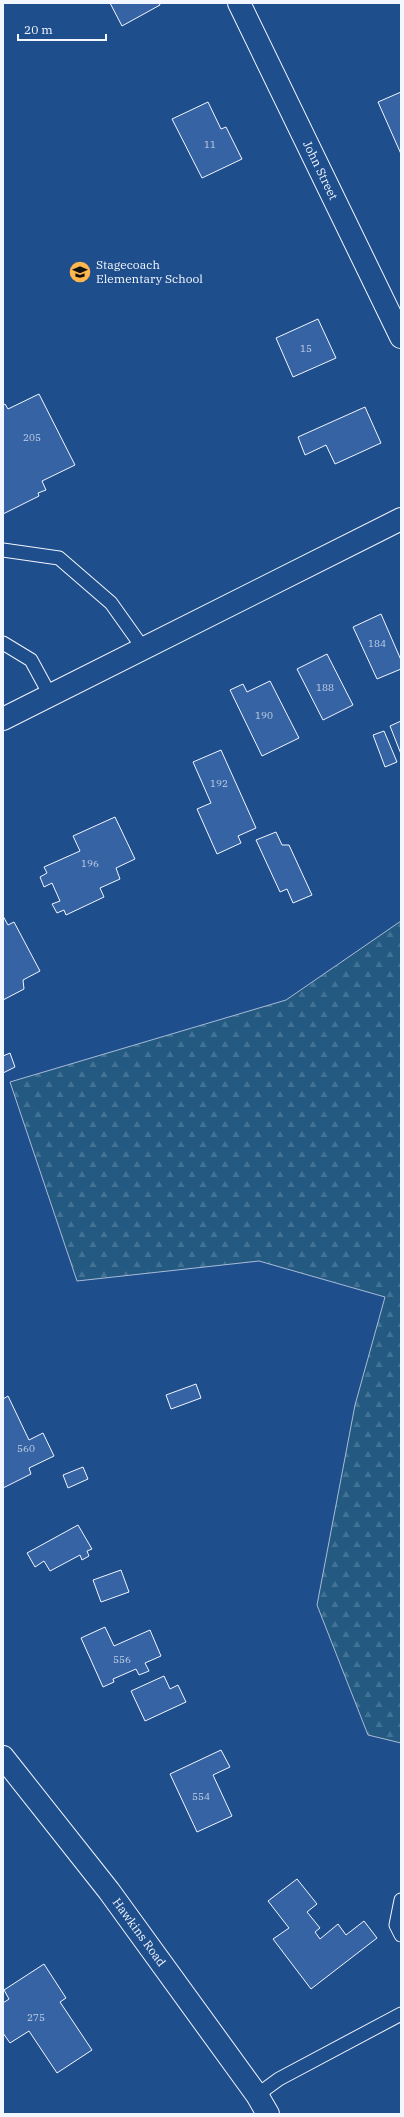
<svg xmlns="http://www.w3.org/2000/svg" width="404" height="2117" viewBox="0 0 404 2117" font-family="'IBM Plex Serif',serif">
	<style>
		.forest { fill: url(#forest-firs); stroke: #a8bbd7 }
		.building { fill: #3563a3; stroke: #f2f6ff }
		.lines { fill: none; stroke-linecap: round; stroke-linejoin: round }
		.service-casing { stroke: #f2f6ff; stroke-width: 15 }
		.minor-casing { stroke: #f2f6ff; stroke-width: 24 }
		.tertiary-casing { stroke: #f2f6ff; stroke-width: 24 }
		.service { stroke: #1f4e8c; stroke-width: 13 }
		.minor { stroke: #1f4e8c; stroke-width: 22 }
		.tertiary { stroke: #1f4e8c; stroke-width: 22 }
		.labels { text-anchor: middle; stroke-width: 3; stroke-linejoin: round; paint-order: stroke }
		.number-label { font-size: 10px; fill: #c3d1e8 }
		.street-label { font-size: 12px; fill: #f2f6ff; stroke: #1f4e8c }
		.poi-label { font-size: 12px; fill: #f2f6ff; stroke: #1f4e8c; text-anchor: start }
	</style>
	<defs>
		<pattern id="forest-firs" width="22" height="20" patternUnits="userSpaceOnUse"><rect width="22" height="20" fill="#245a82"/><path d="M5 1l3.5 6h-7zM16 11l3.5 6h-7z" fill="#447295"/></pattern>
	</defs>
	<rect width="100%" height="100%" fill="#1f4e8c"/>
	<!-- forest -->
	<path class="forest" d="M401 921V1743L368 1735 317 1605 355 1405 385 1297 259 1261 77 1281 10 1082 286 1000Z"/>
	<!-- building -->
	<path class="building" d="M110 3H159L160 5 122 26Z
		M401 92V154L378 102Z
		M208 102 221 129 226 127 242 159 202 178 172 119Z
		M318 319 336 358 293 377 276 338Z
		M39 394 75 465 42 481 46 490 38 493 39 496 3 514V405L5 404 8 409Z
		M365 407 381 443 335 464 326 445 305 455 298 437Z
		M381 614 401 660V669L377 679 353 627Z
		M327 654 353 705 323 720 297 669Z
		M270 681 299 738 262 756 230 690 243 684 247 692Z
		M401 721V754L390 726Z
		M384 731 397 762 385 767 373 735Z
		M221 750 256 828 238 836 241 843 217 854 197 809 211 803 193 762Z
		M115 817 135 859 116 868 120 879 100 888 104 897 66 915 64 910 57 913 52 904 60 901 52 883 44 887 40 877 47 873 44 867 80 851 73 836Z
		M276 832 282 845H289L312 895 293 903 287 889 280 892 256 840Z
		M3 916 8 925 14 922 40 971 23 980 24 989 3 1000Z
		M10 1053 15 1067 3 1073V1056Z
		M196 1384 201 1398 171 1409 166 1395Z
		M8 1396 29 1440 43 1433 54 1456 29 1468 31 1474 3 1488V1399Z
		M83 1467 88 1479 68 1488 63 1475Z
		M78 1525 92 1549 87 1551 89 1556 82 1560 80 1555 50 1571 44 1561 35 1567 27 1553Z
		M121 1570 129 1592 101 1602 93 1580Z
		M105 1627 114 1646 150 1630 161 1656 145 1663 149 1671 139 1675 136 1669 113 1679 114 1682 103 1687 81 1638Z
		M164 1676 170 1689 178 1685 186 1702 145 1721 131 1691Z
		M221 1750 230 1767 213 1775 232 1816 197 1832 170 1774Z
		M297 1879 317 1904 307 1912 320 1928 315 1932 320 1939 338 1924 346 1935 364 1921 377 1938 311 1989 273 1939 289 1928 268 1901Z
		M44 1964 66 1998 60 2002 92 2050 57 2073 29 2031 10 2043 3 2033V2003L9 1999 4 1990Z"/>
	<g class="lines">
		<!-- service casing -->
		<g class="service-casing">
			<path id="service" d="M3 550 59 558 111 603 143 648
				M3 643 31 660 50 695
				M401 1900 396 1925 401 1935
				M257 2095 279 2079 401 2014"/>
		</g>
		<!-- minor casing -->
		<g class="minor-casing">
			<g id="minor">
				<path id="s1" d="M239 3 401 337"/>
			</g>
		</g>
		<!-- tertiary casing -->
		<g class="tertiary-casing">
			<g id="tertiary">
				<path d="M3 719 401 519"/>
				<path id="s2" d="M3 1757 109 1891 257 2095 268 2114"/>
			</g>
		</g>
		<!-- service -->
		<use href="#service" class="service"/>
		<!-- minor -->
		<use href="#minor" class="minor"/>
		<!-- tertiary -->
		<use href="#tertiary" class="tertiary"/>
	</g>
	<!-- icons -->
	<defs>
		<g id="school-disc" transform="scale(1.15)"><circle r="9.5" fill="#ffb74d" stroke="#1f4e8c"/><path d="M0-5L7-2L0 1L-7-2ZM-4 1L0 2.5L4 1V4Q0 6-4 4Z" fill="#111"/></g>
	</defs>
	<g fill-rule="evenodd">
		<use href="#school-disc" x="80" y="272"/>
	</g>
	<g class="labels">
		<!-- number labels -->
		<g class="number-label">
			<text x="210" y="148">11</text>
			<text x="306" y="352">15</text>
			<text x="32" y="441">205</text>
			<text x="377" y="647">184</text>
			<text x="325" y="691">188</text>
			<text x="264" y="719">190</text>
			<text x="219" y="787">192</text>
			<text x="90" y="867">196</text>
			<text x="26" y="1452">560</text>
			<text x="122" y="1663">556</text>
			<text x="201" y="1800">554</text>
			<text x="36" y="2021">275</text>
		</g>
		<!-- street labels -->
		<g class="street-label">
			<text dy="4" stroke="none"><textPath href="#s1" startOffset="186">John Street</textPath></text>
			<text dy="4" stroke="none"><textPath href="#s2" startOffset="222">Hawkins Road</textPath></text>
		</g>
		<!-- poi labels -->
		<g class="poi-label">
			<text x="96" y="269">Stagecoach<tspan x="96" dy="14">Elementary School</tspan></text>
		</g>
	</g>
	<!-- border -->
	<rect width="404" height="2117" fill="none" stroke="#f2f6ff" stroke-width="8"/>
	<!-- scale -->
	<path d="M18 34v6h88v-6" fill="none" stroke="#f2f6ff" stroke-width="2"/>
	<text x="24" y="34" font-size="12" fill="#f2f6ff" stroke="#1f4e8c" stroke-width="3" paint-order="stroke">20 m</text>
</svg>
